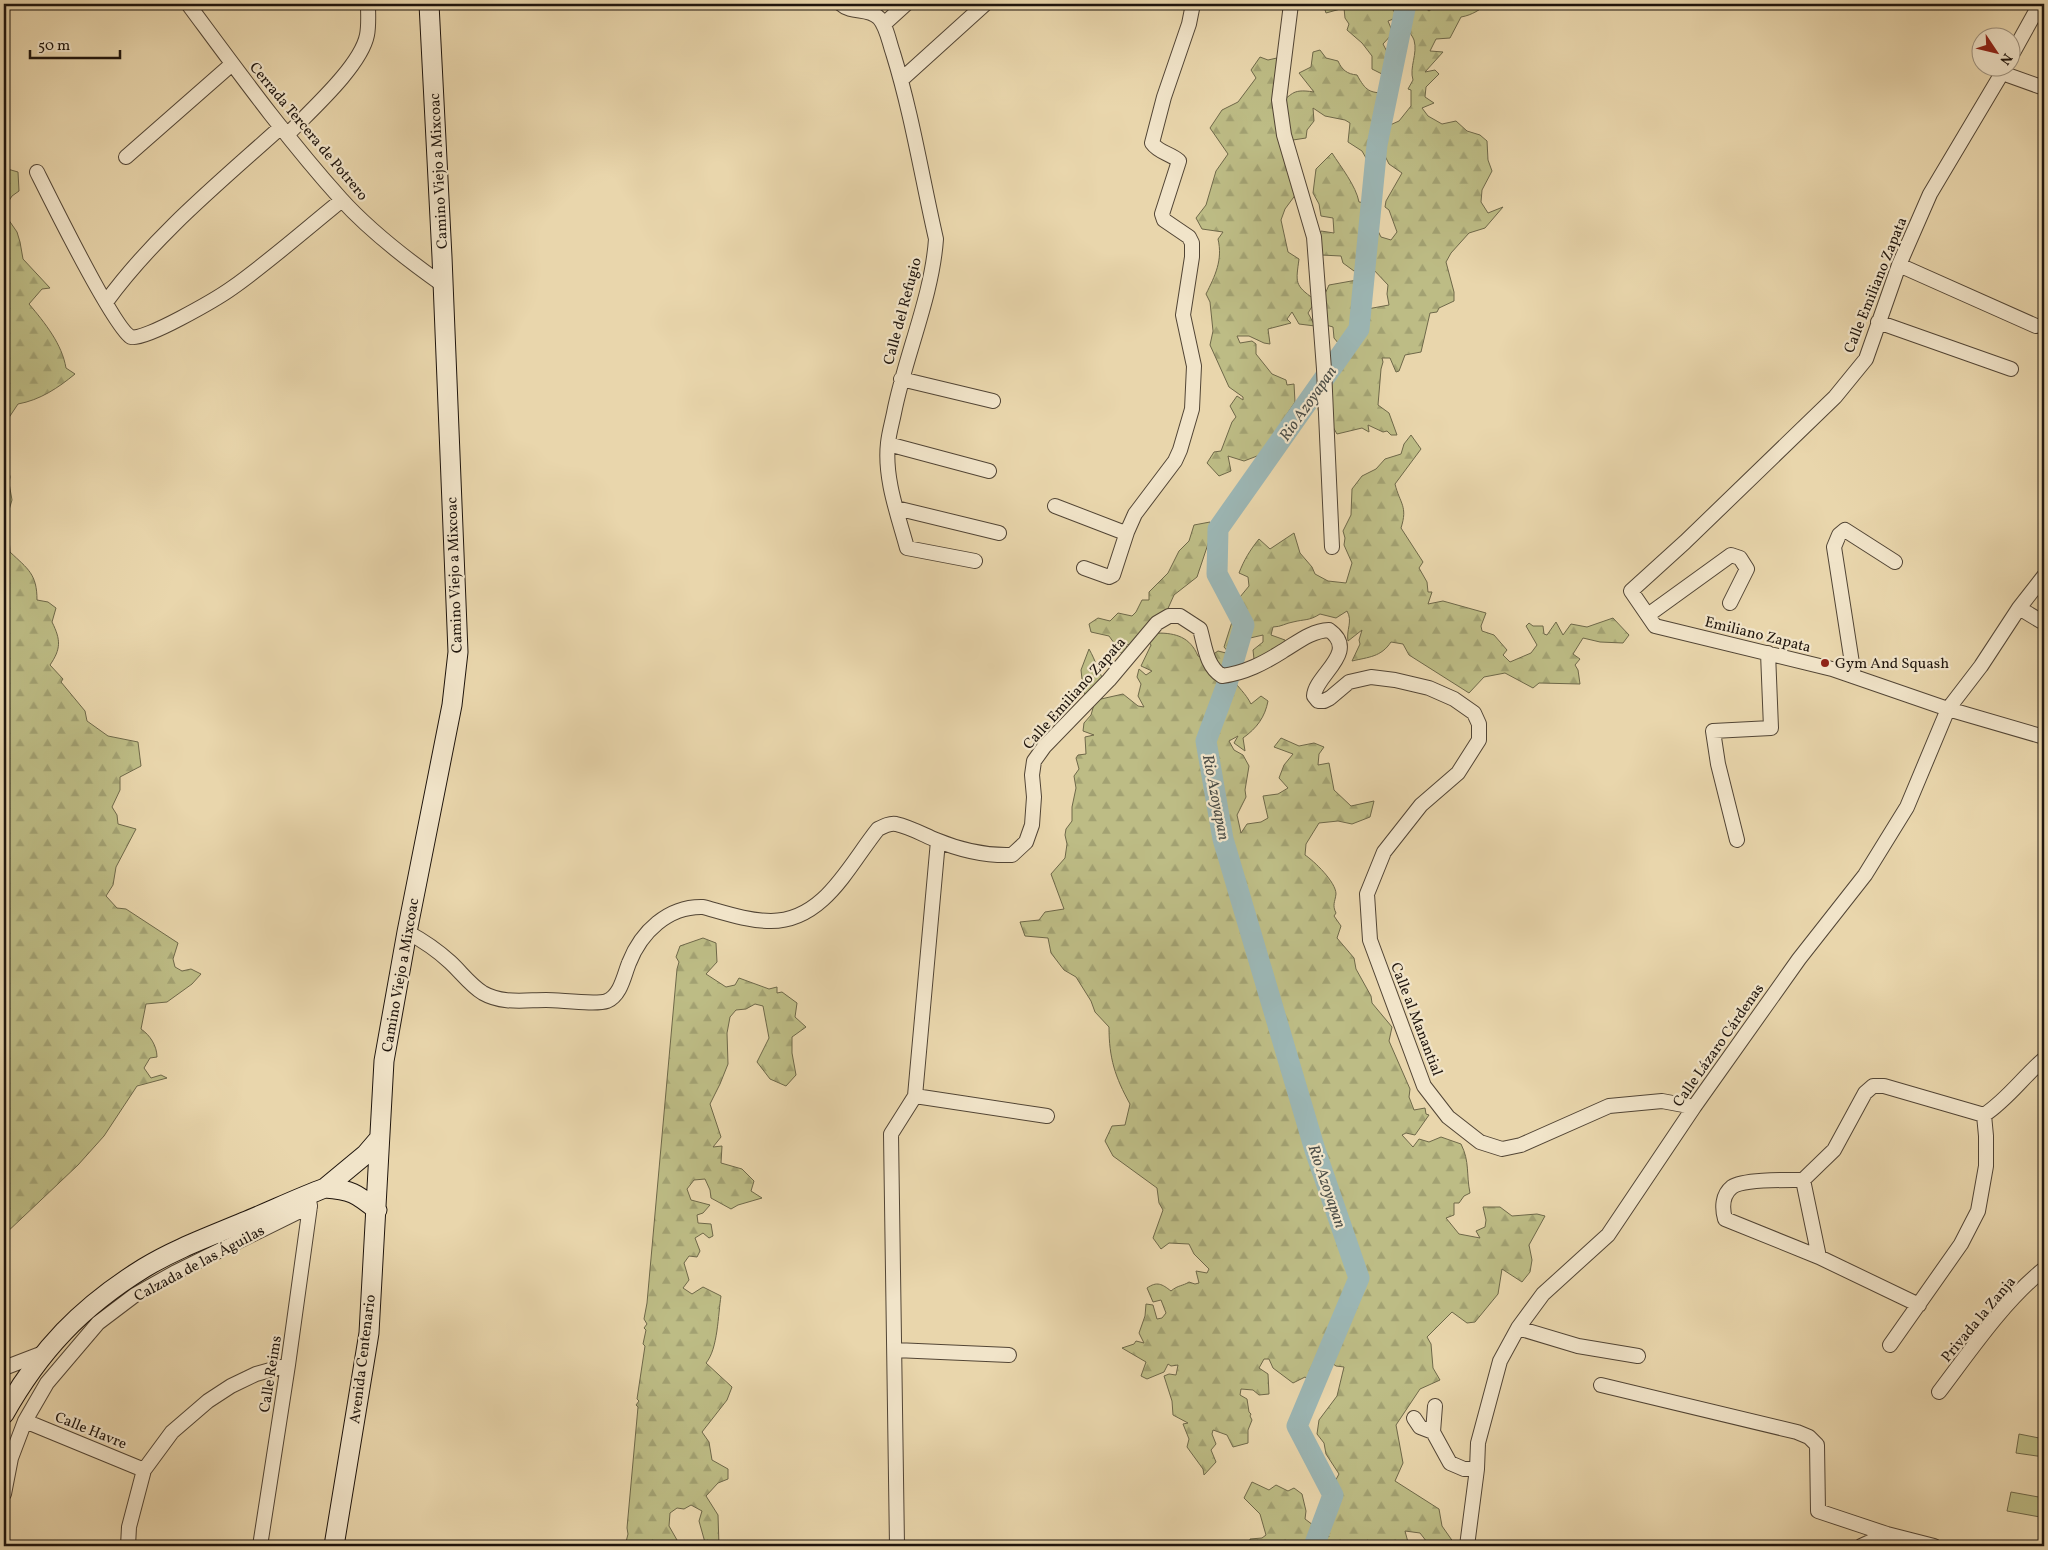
<svg xmlns="http://www.w3.org/2000/svg" width="2048" height="1550" viewBox="0 0 2048 1550" font-family="Vollkorn,serif">
	<style>
		.forest { fill: url(#forest-firs); stroke: #6e6849 }
		.pitch { fill: #bdbc85; stroke: #6e6849 }
		.lines { fill: none; stroke-linecap: round; stroke-linejoin: round }
		.river { stroke: #9cb6b4; stroke-width: 21 }
		.minor-casing { stroke: #524535; stroke-width: 16 }
		.secondary-casing { stroke: #1f150d; stroke-width: 21 }
		.minor { stroke: #f1e4c9; stroke-width: 14 }
		.secondary { stroke: #f1e4c9; stroke-width: 19 }
		.poi-dot { fill: #8f2418; stroke: #f1e4c9; stroke-width: 2 }
		.labels { text-anchor: middle; stroke-width: 4.5; stroke-linejoin: round; paint-order: stroke }
		.street-label { font-size: 15px; fill: #1f150d; stroke: #f1e4c9 }
		.poi-label { font-size: 15px; fill: #1f150d; stroke: #f1e4c9; text-anchor: start }
		.water-label { font-size: 16px; font-style: italic; fill: #4b4d47; stroke: #f1e4c9 }
	</style>
	<defs>
		<pattern id="forest-firs" width="22" height="20" patternUnits="userSpaceOnUse" patternTransform="scale(1.25)"><rect width="22" height="20" fill="#bdbc85"/><path d="M5 1l3.5 6h-7zM16 11l3.5 6h-7z" fill="#a2a172"/></pattern>
	</defs>
	<rect width="100%" height="100%" fill="#e9d6ac"/>
	<filter id="stains"><feTurbulence type="fractalNoise" baseFrequency=".004" numOctaves="4"/><feColorMatrix values="0 0 0 0 .2 0 0 0 0 .09 0 0 0 0 .02 0 0 0 .5 -.17"/></filter>
	<radialGradient id="worn" r=".72"><stop offset=".6" stop-color="#630" stop-opacity="0"/><stop offset="1" stop-color="#630" stop-opacity=".3"/></radialGradient>
	<!-- forest -->
	<path class="forest" d="M1323 4H1392L1391 7 1395 13 1398 4H1420L1429 11 1438 4H1488C1480 9 1473 15 1461 17L1450 38 1436 39 1430 51 1443 52 1425 72 1435 70 1439 74 1426 87 1425 97 1434 103 1422 108 1428 116 1442 124 1456 121 1467 131 1480 135 1487 141 1488 160 1492 171 1482 190 1481 202 1488 213 1503 207 1485 228 1469 233 1451 253 1446 262 1454 292V301L1439 308 1437 312 1430 313 1421 352 1405 355 1399 371 1396 372 1390 358H1382L1383 362 1381 369 1378 405 1389 413 1397 435H1391L1387 431 1383 432 1368 425 1369 432 1362 428 1337 434 1333 427 1319 414 1316 397 1317 386 1344 350 1334 338 1333 327 1319 323V307L1329 285 1357 280 1362 310 1389 305 1387 294 1388 285 1372 268 1354 271 1343 263 1341 256 1321 255 1317 245 1321 231 1334 233 1333 218 1321 216 1319 204 1313 193 1316 169 1332 153C1341 167 1356 186 1359 202L1365 203 1370 196 1375 225 1381 237 1391 240 1397 232 1389 210 1385 207 1386 201 1402 173 1389 164 1385 156 1374 172 1362 151 1348 142 1350 123 1345 120 1325 116 1313 108 1314 121 1307 130 1306 138 1293 140 1285 157 1299 190 1285 209 1281 220 1288 252 1299 259C1296 282 1294 285 1314 299L1313 305 1308 313 1315 326 1299 324 1292 312 1287 319 1291 323 1268 329 1270 344 1264 343 1249 336H1237L1240 343 1252 341 1256 344V354L1272 374 1286 380 1287 385 1294 384 1295 402 1287 414 1275 445 1265 453 1244 461 1228 456 1231 471 1219 476 1207 463 1214 452 1221 451 1232 422 1236 417 1230 406 1237 396 1243 400V397L1229 387 1210 345 1213 331 1210 302 1206 294C1215 276 1223 260 1218 239L1223 232 1202 229 1196 218 1206 205 1216 171 1228 154 1210 128 1222 110 1238 102 1256 78 1251 70 1260 57 1268 60 1286 56 1289 67 1273 89 1276 104C1294 96 1289 88 1314 92L1299 73 1311 67 1313 52 1320 50 1326 58 1338 61C1342 70 1347 74 1357 75 1366 91 1369 93 1387 93L1382 110 1390 125 1399 121 1411 106V90L1408 89 1413 80C1409 67 1418 54 1414 40 1411 32 1402 25 1399 17L1388 21 1393 33 1383 44 1396 69 1386 76 1372 69V56L1362 43 1347 30 1349 24 1345 18 1344 8 1326 13Z
		M4 168 18 172 19 191 12 196 5 207 6 216 17 232 20 242 23 259 50 288 42 289 29 304C45 323 62 344 66 368L75 374C58 388 40 400 18 404L4 425Z
		M1411 435 1421 449 1395 484C1400 504 1408 506 1401 528L1423 562 1419 568 1427 582 1428 592H1432L1428 604 1443 601 1486 613 1481 626 1482 631 1494 635 1507 650 1503 655 1510 662 1531 653 1537 645 1526 626 1529 623 1533 626H1543L1544 634 1547 635 1556 622 1563 635 1571 624 1587 627 1613 618 1629 635 1623 643 1600 642 1583 638 1573 654 1580 659 1575 665 1578 670 1580 684 1539 683 1533 688 1505 673 1484 677 1469 693 1409 655 1403 644 1391 642C1381 657 1369 657 1352 661L1360 644 1359 640 1362 630 1348 641C1346 630 1353 621 1347 611L1336 618 1320 614C1309 621 1305 619 1293 622 1286 623 1281 627 1273 627L1271 635 1285 640 1289 651 1267 664 1254 659 1253 650 1263 642V635L1233 642 1242 653C1220 681 1240 682 1251 704L1261 696 1268 701C1265 717 1257 728 1243 738L1245 751 1234 743 1238 736 1229 741 1234 750 1243 755 1249 766 1245 790 1246 797 1237 815 1241 833 1247 824 1261 822 1268 818 1263 796 1278 794 1288 788 1279 778 1284 765 1293 754 1274 747 1281 738 1299 746 1314 743 1324 747 1319 754 1318 765 1329 763 1334 790 1351 806 1374 801 1370 817 1352 824 1338 821 1319 823 1306 844 1305 855C1314 861 1336 882 1336 894 1335 902 1332 905 1336 913L1334 916 1341 926 1337 938 1354 958 1356 969 1371 996 1372 1003 1392 1027 1389 1041 1410 1089 1409 1097 1414 1110 1425 1108 1426 1114 1429 1115 1415 1135 1406 1133 1402 1135 1413 1147 1419 1139 1429 1142 1441 1137 1461 1144C1470 1162 1466 1174 1470 1193L1464 1196 1459 1203H1454V1215L1446 1218 1459 1234 1480 1238 1476 1231 1485 1227 1486 1220 1483 1207H1500L1512 1216 1537 1214 1545 1216 1529 1245 1532 1260 1530 1272 1522 1282 1502 1269 1498 1294 1475 1322 1467 1323 1452 1312 1427 1337 1431 1344 1433 1368 1440 1380 1420 1389 1396 1425 1403 1463 1395 1481 1439 1509 1442 1526 1456 1546H1430L1420 1533 1405 1531 1409 1546H1250V1539L1262 1538 1266 1535 1260 1514 1244 1498 1252 1482 1269 1490 1276 1485 1288 1491 1294 1488 1302 1494 1306 1511 1305 1519 1329 1537 1326 1530 1329 1522 1324 1511 1326 1498 1339 1474 1326 1454 1324 1443 1317 1434 1319 1420 1337 1396 1344 1367 1336 1366 1329 1361 1314 1378 1309 1380 1305 1377 1293 1383 1273 1368 1269 1359H1264L1259 1368 1268 1374 1269 1394 1259 1395 1253 1390 1241 1389 1240 1395 1247 1399 1249 1412 1251 1414 1250 1416 1252 1420 1248 1430V1443L1233 1447 1227 1435 1213 1430 1212 1434 1216 1444 1211 1450 1216 1462 1204 1475 1203 1469 1187 1447 1189 1439 1183 1424 1188 1423 1173 1415 1172 1401 1164 1376 1169 1374 1176 1375 1178 1365 1171 1366 1168 1364 1164 1372 1147 1379 1141 1376 1146 1362 1122 1348 1134 1344 1136 1341 1144 1343 1139 1333 1145 1316 1146 1304 1153 1305 1157 1319 1162 1318 1166 1313 1161 1300 1153 1302 1147 1288C1157 1281 1162 1284 1171 1291 1178 1285 1183 1286 1189 1282L1195 1284 1199 1283 1196 1271 1207 1273 1209 1269 1194 1254 1189 1244 1169 1243 1161 1249 1153 1238 1163 1210 1159 1203 1157 1188 1113 1156 1105 1141 1112 1126 1125 1125 1130 1104C1115 1077 1109 1058 1109 1027L1095 1012 1091 1001 1076 977 1064 970 1051 953 1048 938 1025 936 1020 922 1039 920 1045 912 1064 909 1051 874 1065 858 1067 844 1065 835 1066 829 1072 821V807L1076 788 1074 776 1079 769 1076 758 1078 755 1086 754 1085 737 1094 735 1083 731 1084 723 1091 715 1095 701 1084 693 1083 686 1087 682 1082 679 1081 670 1089 649C1096 661 1098 672 1106 684L1101 689V699L1123 694 1138 706 1144 707 1138 696 1141 684 1137 677 1139 669 1146 675 1152 671 1141 666 1151 645 1149 642 1134 646 1126 644 1130 657 1125 658 1109 636 1091 632 1089 624 1098 618 1110 621 1118 613 1132 616 1136 612 1142 600H1149V592L1168 573 1179 551 1189 541 1194 525 1210 522 1211 535 1197 577 1174 595 1157 633C1176 633 1190 637 1198 656L1206 659 1218 651 1230 654 1224 647 1240 597 1249 586 1248 577 1239 573C1244 560 1250 550 1259 539L1270 549 1294 533 1300 553 1312 567 1315 574 1328 581 1346 583 1352 563 1344 545 1345 538 1343 531 1351 515 1352 489 1362 476 1376 469 1385 459 1401 454 1404 444Z
		M4 447 10 477 9 483 12 500 6 520 8 522 10 552C28 569 37 574 37 600L48 602 56 608 52 622C61 640 61 649 50 665L63 679 61 682 85 711 87 721 108 736 138 742 141 766 120 777V790L112 807 117 815 118 824 136 829 116 867 113 885 106 896 117 908 126 909 178 943 173 959 175 967 182 971 191 969 201 974 192 984 167 1002 146 1004 141 1029C150 1035 157 1046 157 1057L150 1058 144 1068 151 1078 161 1075 167 1078 137 1086 104 1136 78 1165 4 1235V879H5L4 872Z
		M703 938 716 943 717 962 706 974 726 987 735 985 739 978 769 989 777 987V993L782 992 797 1003 795 1017 806 1027 792 1037V1053L796 1075 786 1086 770 1079 757 1062 769 1038 763 1006 755 1004 746 1009 736 1010 730 1017 727 1033 728 1064 720 1084 710 1104 721 1137 713 1147 722 1146 721 1163 742 1169 754 1181 751 1191 762 1198 738 1205 731 1209 711 1198 710 1190 705 1179 694 1180 687 1189 691 1200 710 1205 703 1213 697 1215 698 1223 711 1224 713 1236 709 1238 703 1233 695 1238 700 1251 697 1257 689 1256 684 1263 689 1280 683 1288 692 1294 703 1287 721 1296C718 1314 718 1349 706 1363L732 1387 727 1400 702 1432 709 1442 712 1460 728 1469V1479L718 1483 706 1496 718 1515 719 1546H706L699 1521 702 1511 691 1505 684 1509 677 1508 670 1513 669 1526 677 1540 675 1546H625L628 1534 627 1528 638 1407 636 1405 639 1401 637 1399 645 1346 643 1344 646 1330 644 1328 647 1324 644 1319 647 1303 677 969 679 962 676 957 680 946Z"/>
	<!-- pitch -->
	<path class="pitch" d="M2019 1434 2044 1439V1457L2016 1453Z
		M2011 1492 2044 1498 2040 1517 2007 1511Z"/>
	<g class="lines">
		<!-- river -->
		<path class="river" d="M1314 1546 1333 1495 1297 1426 1359 1278 1315 1150 1223 839 1206 741 1226 687 1244 625 1217 574 1218 529 1359 329 1377 145 1406 4"/>
		<!-- minor casing -->
		<g class="minor-casing">
			<path id="minor" d="M188 4C237 70 286 138 341 199 369 230 409 261 443 285
				M841 4C852 14 868 7 879 18 887 27 889 42 893 53 912 114 922 178 936 239 932 297 905 356 894 413 892 423 889 433 888 443 884 478 898 515 907 548L975 561
				M1291 4 1279 100 1284 135 1314 237 1324 369 1332 547
				M884 24 906 4
				M2010 58 2040 4
				M2005 68 1930 194 1899 265 1866 359 1835 397 1685 542 1631 591 1655 626 1832 669 1948 709 2044 737
				M2002 73 2044 88
				M901 80 985 4
				M287 135C310 111 361 66 367 35 369 25 368 14 368 4
				M126 157 232 64
				M37 172C49 196 115 330 131 337 143 342 218 298 232 288 270 261 306 229 342 200
				M1899 265 2036 326
				M106 302C155 235 220 182 281 127
				M1878 322 2011 369
				M901 379 993 401
				M888 444 989 471
				M1055 506 1120 531 1127 532
				M896 508 999 533
				M1084 568 1109 577 1113 575 1127 532 1135 514 1175 461 1180 450 1192 409 1194 366 1183 315 1192 257V243L1189 237 1164 220 1162 214 1179 161C1170 153 1159 153 1152 143L1164 97 1189 24 1193 4
				M2019 608 2044 623
				M1648 615 1731 555 1740 558 1747 569 1730 603
				M1854 676 1834 547 1839 535 1845 530 1895 562
				M1737 840 1718 764 1713 731 1771 728 1768 653
				M407 932C422 940 437 950 450 962 461 972 470 985 483 993 502 1004 525 1000 546 1000 560 1000 596 1005 607 1001 621 995 624 975 629 963 641 932 668 906 703 907 725 913 748 921 771 921 824 921 849 865 878 829 884 826 890 823 896 824 910 827 924 835 936 840 960 850 986 856 1012 855L1026 842 1032 825 1034 797 1032 775 1034 761 1044 747 1109 680 1157 623 1169 616H1180L1200 629C1205 646 1206 666 1222 676 1245 673 1264 663 1283 651 1298 642 1311 631 1329 630 1360 652 1315 675 1314 696L1318 701H1324L1330 698 1349 682 1371 677 1395 680 1429 688 1454 699 1474 713 1479 724V740L1458 773 1421 805 1384 852 1367 894 1370 940 1424 1086 1448 1117 1480 1142 1502 1149 1521 1145 1609 1106 1662 1101 1694 1107
				M915 1096 1047 1116
				M1803 1180C1789 1180 1743 1179 1732 1187 1722 1195 1722 1208 1725 1219L1819 1257 1919 1305
				M1819 1257 1803 1180 1834 1150 1865 1093 1873 1086H1884L1984 1115
				M1518 1328 1578 1346 1638 1356
				M1890 1345 1961 1244 1978 1211 1986 1166V1136L1984 1115C2007 1100 2023 1077 2044 1059
				M895 1350 1009 1355
				M4 1368 43 1353
				M1601 1385 1797 1432 1809 1437 1817 1445 1818 1511 1887 1534 1934 1546
				M1939 1392C1971 1350 2003 1302 2044 1269
				M1435 1406 1433 1432 1450 1463 1464 1469H1477
				M1414 1418 1420 1427 1433 1432
				M25 1421 144 1470
				M4 1494 11 1458 25 1421 47 1383 98 1323 135 1295 174 1273 310 1206 308 1194
				M128 1546 129 1527 144 1470 172 1432 208 1401 231 1386 256 1374 288 1365
				M260 1546 288 1365 310 1206
				M897 1546 891 1134 915 1096 938 841
				M1467 1546 1477 1469 1478 1443 1500 1361 1518 1328 1543 1294 1608 1235 1694 1107 1799 959 1865 875 1907 807 1948 709 1981 666 2019 608 2044 576
				M1861 1546 1887 1534"/>
		</g>
		<!-- secondary casing -->
		<g class="secondary-casing">
			<path id="secondary" d="M325 1188 366 1154 378 1140
				M4 1414C40 1350 81 1307 144 1268 175 1249 211 1236 244 1222 271 1211 298 1198 325 1188 351 1190 356 1193 377 1210
				M334 1546 369 1333 384 1061 407 932 452 705 458 652 442 257 429 4"/>
		</g>
		<!-- minor -->
		<use href="#minor" class="minor"/>
		<!-- secondary -->
		<use href="#secondary" class="secondary"/>
	</g>
	<!-- markers -->
	<circle class="poi-dot" cx="1825" cy="663" r="5"/>
	<g class="labels">
		<!-- street labels -->
		<g class="street-label">
			<text transform="translate(309 131) rotate(50)" y="5">Cerrada Tercera de Potrero</text>
			<text transform="translate(438 171) rotate(-93)" y="5">Camino Viejo a Mixcoac</text>
			<text transform="translate(1875 285) rotate(-68)" y="5">Calle Emiliano Zapata</text>
			<text transform="translate(902 311) rotate(-75)" y="5">Calle del Refugio</text>
			<text transform="translate(454 575) rotate(-92)" y="5">Camino Viejo a Mixcoac</text>
			<text transform="translate(1758 634) rotate(14)" y="5">Emiliano Zapata</text>
			<text transform="translate(1074 693) rotate(-48)" y="5">Calle Emiliano Zapata</text>
			<text transform="translate(400 975) rotate(-80)" y="5">Camino Viejo a Mixcoac</text>
			<text transform="translate(1417 1019) rotate(69)" y="5">Calle al Manantial</text>
			<text transform="translate(1718 1045) rotate(-55)" y="5">Calle Lázaro Cárdenas</text>
			<text transform="translate(199 1263) rotate(-28)" y="5">Calzada de las Águilas</text>
			<text transform="translate(1978 1319) rotate(-50)" y="5">Privada la Zanja</text>
			<text transform="translate(362 1359) rotate(-83)" y="5">Avenida Centenario</text>
			<text transform="translate(270 1374) rotate(-81)" y="5">Calle Reims</text>
			<text transform="translate(91 1430) rotate(22)" y="5">Calle Havre</text>
		</g>
		<!-- poi labels -->
		<g class="poi-label">
			<text x="1835" y="668">Gym And Squash</text>
		</g>
		<!-- water labels -->
		<g class="water-label">
			<text transform="translate(1307 403) rotate(-55)" y="6">Rio Azoyapan</text>
			<text transform="translate(1217 797) rotate(79)" y="6">Rio Azoyapan</text>
			<text transform="translate(1328 1186) rotate(71)" y="6">Rio Azoyapan</text>
		</g>
	</g>
	<!-- margin -->
	<rect width="2048" height="1550" fill="none" stroke="#e9d6ac" stroke-width="20"/>
	<rect x="5" y="5" width="2038" height="1540" fill="none" stroke="#1f150d" stroke-width="2.5"/>
	<rect x="10" y="10" width="2028" height="1530" fill="none" stroke="#1f150d"/>
	<!-- north arrow -->
	<g transform="translate(1996 52) rotate(125)"><circle r="24" fill="#f1e4c9" stroke="#9d917e"/>
	<path d="M0-4L9 19L0 12L-9 19Z" fill="#8f2418"/>
	<text y="-8" font-size="14" font-weight="bold" text-anchor="middle" fill="#1f150d">N</text>
	</g>
	<!-- scale -->
	<path d="M30 50v8h90v-8" fill="none" stroke="#1f150d" stroke-width="2.5"/>
	<text x="38" y="50" font-size="15" fill="#1f150d" stroke="#f1e4c9" stroke-width="4" paint-order="stroke">50 m</text>
	<rect width="100%" height="100%" filter="url(#stains)"/>
	<rect width="100%" height="100%" fill="url(#worn)"/>
</svg>
